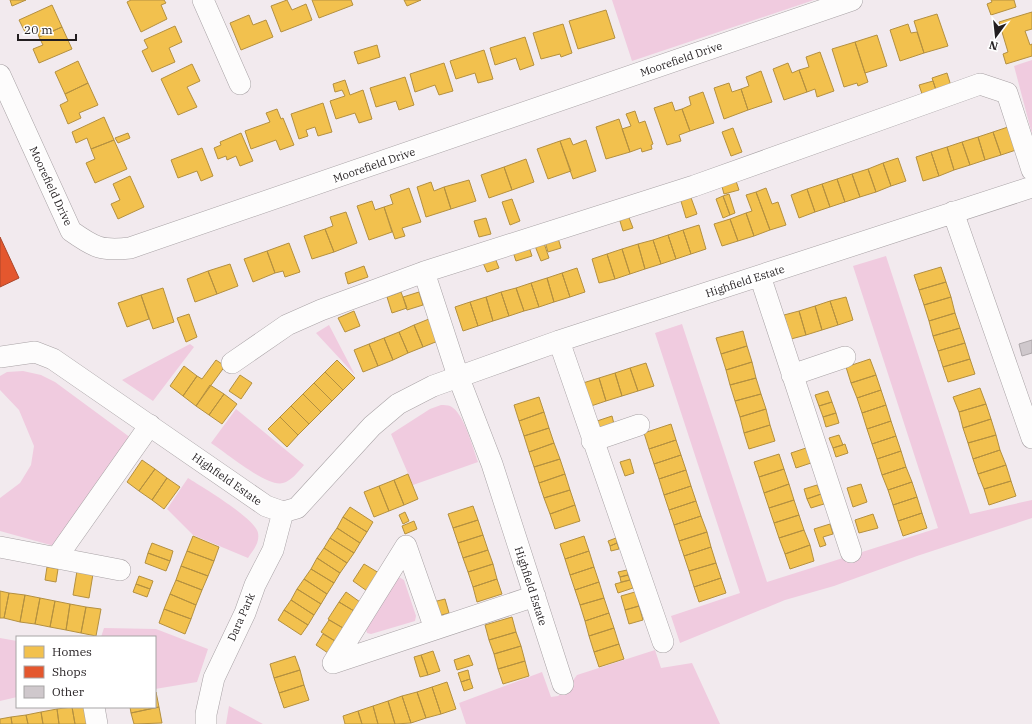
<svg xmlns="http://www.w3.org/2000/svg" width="1032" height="724" viewBox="0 0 1032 724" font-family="'IBM Plex Serif',serif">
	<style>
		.green { fill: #f0cbdf }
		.homes { fill: #f2c14e; stroke: #b49040 }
		.shops { fill: #e4572e; stroke: #aa462a }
		.building { fill: #cfc8cc; stroke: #ada7aa }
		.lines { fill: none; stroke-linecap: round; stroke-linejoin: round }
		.minor-casing { stroke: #a8a2a5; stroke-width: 22 }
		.minor { stroke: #fdfcfc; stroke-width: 21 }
		.labels { text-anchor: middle; stroke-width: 4; stroke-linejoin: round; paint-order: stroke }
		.street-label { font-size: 11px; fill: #231e20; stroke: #fff }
	</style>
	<rect width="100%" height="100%" fill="#f2eaee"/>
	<!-- green -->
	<path class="green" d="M612 0H814L632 61Z
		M1032 60V134L1014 66Z
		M886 256 970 514 1032 500V518L917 556 834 586 785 600 680 643 671 616 740 593 655 333 682 324 767 582 938 528 853 266Z
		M329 325 355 375 316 333Z
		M190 344 194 347 153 401 122 380Z
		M23 371 41 375 55 382 131 438 54 546 0 531V498L20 483 31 465 34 446 19 410 0 390V376L7 372Z
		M441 405C444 405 448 405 450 406 464 412 473 449 478 462L413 485 391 434 430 409Z
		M236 409 304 465C298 472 291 481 283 483 268 488 225 452 211 443Z
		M188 478C202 487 255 518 258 533 260 543 253 550 248 558L193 535 167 509Z
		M399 577 404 580 416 616 415 621 371 634 367 633 366 629 396 578Z
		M104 628 156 629 208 649 197 682 155 689V637H101Z
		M0 638 17 641V697L0 701Z
		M655 650 661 668 692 663 720 724H466L459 703 542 672 551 697 558 696 566 690 577 675Z
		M229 706 263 724H226Z"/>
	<!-- homes -->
	<path class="homes" d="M10 0H26L12 6Z
		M131 0H164L166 3 161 5 167 19 141 32 127 2Z
		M287 0 292 10 306 4 312 20 281 32 271 6Z
		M312 0H351L353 5 319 18Z
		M404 0H421L407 6Z
		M991 0H1014L1016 7 991 15 987 4 992 2Z
		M52 5 62 27 39 37 36 28 25 32 19 20Z
		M606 10 615 38 578 49 569 21Z
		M1032 12V29L1025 31 1030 45 1032 44V56L1006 64 1003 54 1008 52 999 22Z
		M937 14 948 46 924 53 914 21Z
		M249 15 253 25 266 20 273 37 241 50 230 23Z
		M563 24 572 53 561 57 560 54 541 59 533 33Z
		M908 24 911 33 917 32 924 53 900 61 890 30Z
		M175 26 182 42 169 48 175 62 152 72 142 51 148 48 144 40Z
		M62 27 72 49 39 63 33 49 43 45 39 37Z
		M877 35 887 66 865 73 855 42Z
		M525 37 534 65 520 70 516 58 495 65 490 48Z
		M855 42 868 82 858 86 857 83 844 87 832 49Z
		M377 45 380 57 358 64 354 52Z
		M484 50 493 79 478 83 475 73 456 79 450 61Z
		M820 52 834 91 817 97 815 89 807 92 799 70 809 67 806 57Z
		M78 61 88 83 65 94 55 72Z
		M444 63 453 91 439 95 435 85 415 92 410 74Z
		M788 63 792 73 799 70 807 92 784 100 773 69Z
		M192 64 200 81 187 87 197 107 178 115 161 79Z
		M761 71 772 102 748 110 741 89 749 86 746 77Z
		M947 73 951 86 936 90 932 78Z
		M405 77 414 105 399 110 396 101 376 107 370 88Z
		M345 80 350 95 363 90 372 119 359 123 355 113 336 119 330 101 345 96 342 90 335 92 333 84Z
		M933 81 936 90 922 94 919 85Z
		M88 83 98 105 79 113 81 118 68 124 60 105 68 101 65 94Z
		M729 83 732 92 741 89 748 110 724 119 714 88Z
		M703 92 714 123 690 131 682 109 691 105 689 97Z
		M672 102 675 111 682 109 690 131 679 135 681 141 667 145 654 108Z
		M323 103 332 132 318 136 315 127 306 130 308 136 299 139 291 114Z
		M277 109 281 119 283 118 294 145 280 150 276 140 251 149 245 131 270 122 266 113Z
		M635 111 639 123 645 121 653 144 651 145 652 149 642 152 641 148 630 152 622 129 631 126 626 114Z
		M104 117 114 140 91 149 87 138 76 143 72 132Z
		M619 119 630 152 606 159 596 127Z
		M1008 127 1016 150 1001 155 993 132Z
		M733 128 742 152 731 156 722 132Z
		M993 132 1001 155 985 160 978 137Z
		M128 133 130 138 118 143 115 138Z
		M241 133 253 161 240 166 236 156 227 160 226 156 218 159 214 148 221 145 220 142Z
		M978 137 985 160 970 165 962 142Z
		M570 138 573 145 586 140 596 171 573 179 560 141Z
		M114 140 127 169 95 183 86 163 95 159 91 149Z
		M560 141 571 171 548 179 537 149Z
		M962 142 970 165 954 170 947 147Z
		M947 147 954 170 939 176 931 152Z
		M202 148 213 176 201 181 197 171 178 178 171 160Z
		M931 152 939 176 923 181 916 157Z
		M898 158 906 181 891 186 883 163Z
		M526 159 534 182 512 190 504 167Z
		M883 163 891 186 876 192 868 169Z
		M504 167 512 190 489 198 481 175Z
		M868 169 876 192 860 197 852 174Z
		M852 174 860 197 845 202 837 179Z
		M130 176 144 207 118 219 111 204 120 200 113 184Z
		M735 178 739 190 724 194 721 183Z
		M837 179 845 202 830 207 822 184Z
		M469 180 476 201 451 209 444 187Z
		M431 182 434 191 444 187 451 209 426 217 417 187Z
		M822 184 830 207 815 212 807 189Z
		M409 188 421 222 402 228 405 236 395 239 384 207 393 204 390 195Z
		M766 188 772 204 778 202 786 225 770 230 756 192Z
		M807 189 815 212 799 218 791 195Z
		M756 192 770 230 754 236 746 213 752 211 746 195Z
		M729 194 735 213 730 215 723 196Z
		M690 195 697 214 686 218 680 198Z
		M723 196 730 215 723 218 716 199Z
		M512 199 520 221 510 225 502 202Z
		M372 201 375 210 384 207 392 232 369 240 357 206Z
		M346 212 357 243 334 252 325 229 333 226 330 217Z
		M746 213 754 236 738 241 730 219Z
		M628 215 633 228 623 231 619 218Z
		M486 218 491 234 479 237 474 221Z
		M730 219 738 241 722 246 714 224Z
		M699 225 706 249 691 254 683 230Z
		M325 229 334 252 312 259 304 236Z
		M683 230 691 254 676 259 668 235Z
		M668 235 676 259 661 264 653 240Z
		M558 238 561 248 548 252 545 242Z
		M653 240 661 264 645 269 638 244Z
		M289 243 300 272 285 277 283 271 275 273 267 251Z
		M544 243 549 258 541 261 535 246Z
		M638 244 645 269 630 274 622 249Z
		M529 247 532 256 516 261 513 252Z
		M622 249 630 274 615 279 607 254Z
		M267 251 275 273 253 282 244 259Z
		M607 254 615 279 599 283 592 259Z
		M495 258 499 268 487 272 483 263Z
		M230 264 238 286 217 294 208 271Z
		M364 266 368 277 348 284 345 273Z
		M941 267 946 282 919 290 914 275Z
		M577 268 585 292 570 297 562 273Z
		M208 271 217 294 195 302 187 279Z
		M562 273 570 297 554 302 547 278Z
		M547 278 554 302 539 307 531 283Z
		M946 282 951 297 924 305 919 290Z
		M531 283 539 307 524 311 516 288Z
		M163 288 174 322 153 329 141 295Z
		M516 288 524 311 509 316 501 292Z
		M401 292 407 308 392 313 387 297Z
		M419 292 423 305 407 310 403 297Z
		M501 292 509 316 493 321 486 297Z
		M141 295 149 319 127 327 118 303Z
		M486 297 493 321 478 326 470 302Z
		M846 297 853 320 838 325 830 301Z
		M951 297 955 313 929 321 924 305Z
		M830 301 838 325 822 330 815 306Z
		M470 302 478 326 463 331 455 307Z
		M815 306 822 330 806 335 799 311Z
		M354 311 360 326 345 332 338 318Z
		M799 311 806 335 791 339 784 315Z
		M955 313 960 328 933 336 929 321Z
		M189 314 197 337 186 342 177 318Z
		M429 319 438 341 423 347 414 325Z
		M414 325 423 347 408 353 399 332Z
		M960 328 965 343 938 351 933 336Z
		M743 331 747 346 721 354 716 338Z
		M399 332 408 353 393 360 384 338Z
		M384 338 393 360 378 366 369 344Z
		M965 343 970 359 943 367 938 351Z
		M369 344 378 366 363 372 354 350Z
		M747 346 752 362 726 370 721 354Z
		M870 359 876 375 851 383 846 367Z
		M970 359 975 374 948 382 943 367Z
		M216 360 225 366 196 406 183 396 197 376 202 379Z
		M337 360 355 378 343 390 325 372Z
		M752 362 756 378 730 385 726 370Z
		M646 363 654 386 638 391 630 368Z
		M184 366 197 376 183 396 170 386Z
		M630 368 638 391 622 396 615 373Z
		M325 372 343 390 332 401 314 383Z
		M615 373 622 396 606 401 599 378Z
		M240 375 252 383 241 399 229 391Z
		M876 375 881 390 857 398 851 383Z
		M599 378 606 401 591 406 583 383Z
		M756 378 761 394 735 401 730 385Z
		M314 383 332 401 321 412 303 394Z
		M210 385 224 394 209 415 196 406Z
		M980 388 986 404 959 412 953 397Z
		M881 390 886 405 862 413 857 398Z
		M828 391 832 402 819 406 815 395Z
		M224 394 237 404 222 424 209 415Z
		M303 394 321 412 309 424 291 406Z
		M761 394 766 409 740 417 735 401Z
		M539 397 544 412 519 421 514 405Z
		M832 402 836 413 823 417 819 406Z
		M986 404 991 419 963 428 959 412Z
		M886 405 891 421 867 429 862 413Z
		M291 406 309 424 298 435 280 417Z
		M766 409 770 425 744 433 740 417Z
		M544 412 549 428 524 436 519 421Z
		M836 413 839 423 826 427 823 417Z
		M612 416 615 428 600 432 597 421Z
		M280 417 298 435 287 447 268 429Z
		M991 419 996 435 968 443 963 428Z
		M891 421 896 436 872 444 867 429Z
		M671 424 676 440 649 449 644 433Z
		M770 425 775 441 749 449 744 433Z
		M549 428 554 443 529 452 524 436Z
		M839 435 843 445 833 448 829 438Z
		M996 435 1000 450 973 459 968 443Z
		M896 436 901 451 877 459 872 444Z
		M676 440 681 455 654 464 649 449Z
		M554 443 560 459 534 467 529 452Z
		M845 444 848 453 836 457 833 448Z
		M806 448 811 463 796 468 791 453Z
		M1000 450 1006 465 978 474 973 459Z
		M901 451 906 467 882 475 877 459Z
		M779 454 784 469 759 477 754 462Z
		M681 455 686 470 659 479 654 464Z
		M560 459 565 474 539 483 534 467Z
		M630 459 634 473 625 476 620 462Z
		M142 460 155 469 139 491 127 482Z
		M1006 465 1011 481 984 489 978 474Z
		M906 467 912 482 888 490 882 475Z
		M155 469 167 478 152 500 139 491Z
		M784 469 789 484 764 493 759 477Z
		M686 470 691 486 664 495 659 479Z
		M408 474 418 499 404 505 394 480Z
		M565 474 570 490 544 498 539 483Z
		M167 478 180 487 164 509 152 500Z
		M394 480 404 505 389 511 379 486Z
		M1011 481 1016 496 989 505 984 489Z
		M912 482 917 497 893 505 888 490Z
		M789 484 794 500 769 508 764 493Z
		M861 484 867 502 853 507 847 488Z
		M817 485 821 494 807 499 804 489Z
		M379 486 389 511 374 517 364 492Z
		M691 486 696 501 669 510 664 495Z
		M570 490 575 505 550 514 544 498Z
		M821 494 824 504 811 508 807 499Z
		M917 497 922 513 898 521 893 505Z
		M794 500 799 515 774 523 769 508Z
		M696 501 701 516 674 525 669 510Z
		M575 505 580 521 555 529 550 514Z
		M473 506 478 520 453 528 448 514Z
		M350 507 373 522 367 532 343 517Z
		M405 512 409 521 403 524 399 515Z
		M922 513 927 528 903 536 898 521Z
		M873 514 878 528 859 533 855 520Z
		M799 515 804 530 779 538 774 523Z
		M701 516 707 532 679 541 674 525Z
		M343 517 367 532 360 543 337 528Z
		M478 520 483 535 458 543 453 528Z
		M414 521 417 529 405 534 402 526Z
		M830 524 833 534 823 537 826 545 820 547 814 529Z
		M337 528 360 543 354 553 330 538Z
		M804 530 810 545 785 554 779 538Z
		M707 532 711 547 684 556 679 541Z
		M483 535 488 550 463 558 458 543Z
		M193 536 219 547 214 561 187 551Z
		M584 536 589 551 565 559 560 544Z
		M330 538 354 553 347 563 324 548Z
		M616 538 617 543 610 546 608 541Z
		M152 543 173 551 170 561 148 553Z
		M617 543 619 549 611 551 610 546Z
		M810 545 814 561 790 569 785 554Z
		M711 547 716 563 689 571 684 556Z
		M324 548 347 563 340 573 317 558Z
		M488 550 493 564 468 572 463 558Z
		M187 551 214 561 208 576 181 566Z
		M589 551 594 567 570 575 565 559Z
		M148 553 170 561 166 571 145 563Z
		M317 558 340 573 334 583 311 569Z
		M716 563 721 578 694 587 689 571Z
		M364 564 379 573 367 591 353 581Z
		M493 564 497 579 473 587 468 572Z
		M181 566 208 576 202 590 176 580Z
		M47 567 58 569 56 582 45 580Z
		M594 567 599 582 575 590 570 575Z
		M311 569 334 583 327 594 304 579Z
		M627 570 628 575 620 577 618 572Z
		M77 571 93 574 89 598 73 595Z
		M628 575 630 580 621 582 620 577Z
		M139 576 153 581 150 589 136 584Z
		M721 578 726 593 699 602 694 587Z
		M304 579 327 594 321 604 297 589Z
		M497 579 502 594 477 602 473 587Z
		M176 580 202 590 196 605 170 594Z
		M630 580 633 588 618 593 615 584Z
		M599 582 604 598 580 605 575 590Z
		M136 584 150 589 147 597 133 592Z
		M297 589 321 604 314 615 291 600Z
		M0 591 9 593 4 618H0Z
		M346 592 360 602 354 611 339 602Z
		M635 592 639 606 625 610 621 596Z
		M9 593 25 595 20 622 4 618Z
		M170 594 196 605 191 619 164 609Z
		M25 595 40 598 35 624 20 622Z
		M40 598 55 601 50 627 35 624Z
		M604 598 609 613 585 621 580 605Z
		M445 599 449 613 438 616 433 602Z
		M291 600 314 615 308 625 284 610Z
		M55 601 70 604 66 630 50 627Z
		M339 602 354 611 343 628 328 619Z
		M70 604 86 607 81 633 66 630Z
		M639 606 643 620 629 624 625 610Z
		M86 607 101 609 96 636 81 633Z
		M164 609 191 619 185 634 159 623Z
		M284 610 308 625 301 635 278 620Z
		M609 613 614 628 589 636 585 621Z
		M512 617 516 632 489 640 485 625Z
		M329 620 343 628 335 641 321 632Z
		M614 628 619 644 594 652 589 636Z
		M516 632 521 646 494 654 489 640Z
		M323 634 335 641 328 653 316 645Z
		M619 644 624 659 599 667 594 652Z
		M521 646 525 661 498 669 494 654Z
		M433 651 440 671 428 675 421 655Z
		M421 655 428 675 420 677 414 657Z
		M469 655 473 665 457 670 454 660Z
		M295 656 300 670 274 678 270 664Z
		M525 661 529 676 503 684 498 669Z
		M300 670 304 685 279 693 274 678Z
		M468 670 470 679 461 682 458 673Z
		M470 679 473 688 464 691 461 682Z
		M447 682 456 709 441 714 432 687Z
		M304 685 309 700 284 708 279 693Z
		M432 687 441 714 426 718 417 692Z
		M156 692 159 707 131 713 130 707H155Z
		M417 692 426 718 411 723 402 696Z
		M402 696 411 723 395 724 388 701Z
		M388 701 395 724H378L373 706Z
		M373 706 378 724H362L358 711Z
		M72 707H88L91 724H75Z
		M72 707 75 724H59L57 709Z
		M159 707 162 723 134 724 131 713Z
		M57 709 59 724H43L41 712Z
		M358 711 362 724H345L343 716Z
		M41 712 43 724H28L26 715Z
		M26 715 28 724H12L11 717Z
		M11 717 12 724H0V719Z"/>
	<!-- shops -->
	<path class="shops" d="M0 237 19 278 0 287Z"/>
	<!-- building -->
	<path class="building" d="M1032 340V353L1022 356 1019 344Z"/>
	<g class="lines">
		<!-- minor casing -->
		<g class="minor-casing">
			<path id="minor" d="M203 0 240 84
				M0 75 71 231C95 248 101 251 130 248L852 0
				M953 212 1032 438
				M760 276 851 552
				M559 341 663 642
				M0 357 35 352 53 359 266 506 283 512 297 508 372 426 398 404 433 386 559 341 1032 187
				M232 363 287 325 321 310 424 272
				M792 375 845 357
				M592 441 639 425
				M0 547 120 570
				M57 557 150 425
				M435 629 406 546 333 663 535 596
				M563 684 492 464 458 376 424 272 694 186 980 84 1007 93 1032 170
				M94 707 97 724
				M206 724V714L214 678 245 613 255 585 273 550 283 512"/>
		</g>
		<!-- minor -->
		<use href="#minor" class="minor"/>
	</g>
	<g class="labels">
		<!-- street labels -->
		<g class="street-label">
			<text transform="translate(681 59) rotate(-19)" y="4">Moorefield Drive</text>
			<text transform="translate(374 165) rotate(-19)" y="4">Moorefield Drive</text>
			<text transform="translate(51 186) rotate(65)" y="4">Moorefield Drive</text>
			<text transform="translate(745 281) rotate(-18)" y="4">Highfield Estate</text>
			<text transform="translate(227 479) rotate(35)" y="4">Highfield Estate</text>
			<text transform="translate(531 586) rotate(72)" y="4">Highfield Estate</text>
			<text transform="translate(241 617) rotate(-66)" y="4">Dara Park</text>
		</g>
	</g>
	<!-- legend -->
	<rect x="16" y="636" width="140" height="72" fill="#ffffff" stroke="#a7a5a6"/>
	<rect x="24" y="646" width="20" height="12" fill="#f2c14e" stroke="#a7a5a6"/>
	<text x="52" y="656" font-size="12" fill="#231e20">Homes</text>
	<rect x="24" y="666" width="20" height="12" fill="#e4572e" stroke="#a7a5a6"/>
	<text x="52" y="676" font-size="12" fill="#231e20">Shops</text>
	<rect x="24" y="686" width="20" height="12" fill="#cfc8cc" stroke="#a7a5a6"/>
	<text x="52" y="696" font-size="12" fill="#231e20">Other</text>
	<!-- north arrow -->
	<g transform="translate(996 36) rotate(195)" stroke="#ffffff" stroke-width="3" paint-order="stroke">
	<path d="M0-3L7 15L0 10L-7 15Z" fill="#231e20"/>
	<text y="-6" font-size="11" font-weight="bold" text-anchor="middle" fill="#231e20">N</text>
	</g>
	<!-- scale -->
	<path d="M18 34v6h58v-6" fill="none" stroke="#231e20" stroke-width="2"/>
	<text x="24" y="34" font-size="12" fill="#231e20" stroke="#ffffff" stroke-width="3" paint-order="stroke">20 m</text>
</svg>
